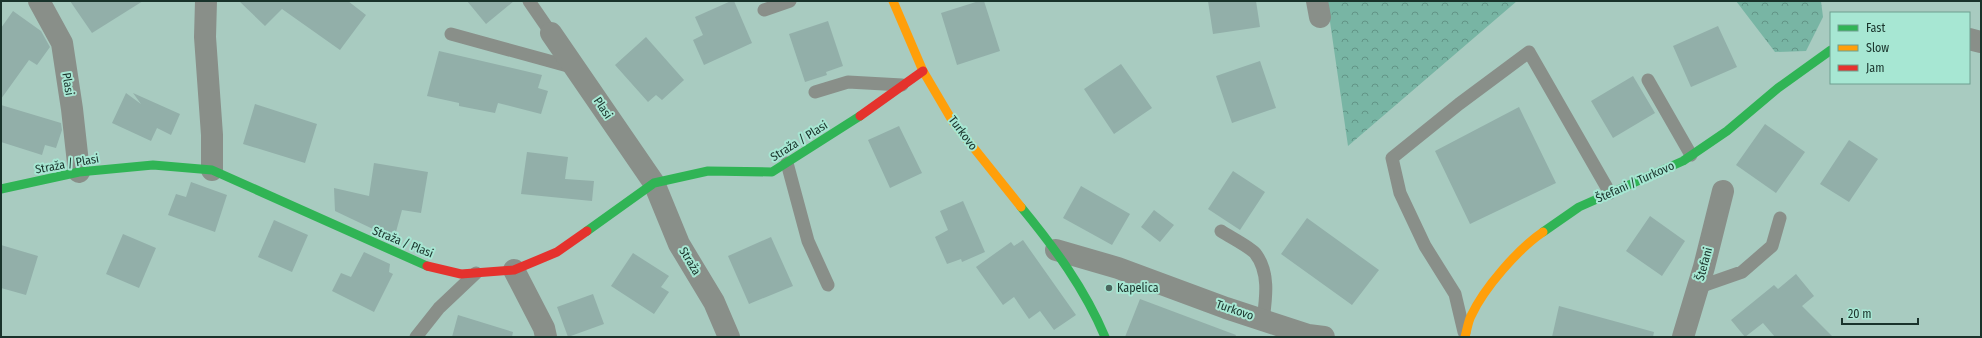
<svg xmlns="http://www.w3.org/2000/svg" width="1982" height="338" viewBox="0 0 1982 338" font-family="'Fira Sans Condensed',sans-serif">
	<style>
		.forest { fill: url(#forest-crowns) }
		.building { fill: #92afa9 }
		.lines { fill: none; stroke-linecap: round; stroke-linejoin: round }
		.lane { stroke: #898f89; stroke-width: 13 }
		.street { stroke: #898f89; stroke-width: 22 }
		.fast { stroke: #30b455; stroke-width: 9 }
		.slow { stroke: #ff9f0a; stroke-width: 9 }
		.jam { stroke: #e5322d; stroke-width: 9 }
		.poi-dot { fill: #4b685f; stroke: #a7e7d3; stroke-width: 1.5 }
		.labels { text-anchor: middle; stroke-width: 4; stroke-linejoin: round; paint-order: stroke }
		.street-label { font-size: 12px; fill: #19332b; stroke: #a7e7d3 }
		.poi-label { font-size: 12px; fill: #19332b; stroke: #a7e7d3; text-anchor: start }
	</style>
	<defs>
		<pattern id="forest-crowns" width="20" height="18" patternUnits="userSpaceOnUse"><rect width="20" height="18" fill="#78b5a4"/><path d="M2 6a3 3 0 1 1 6 0M12 15a3 3 0 1 1 6 0" fill="none" stroke="#629486"/></pattern>
	</defs>
	<rect width="100%" height="100%" fill="#a8cbc0"/>
	<!-- forest -->
	<path class="forest" d="M1327 1H1517L1348 146Z
		M1736 1H1821L1823 17 1806 51 1775 52Z"/>
	<!-- building -->
	<path class="building" d="M70 1H143L92 33Z
		M239 1H348L366 15 340 50 282 9 265 26Z
		M467 1H514L486 24Z
		M731 1H734L752 43 704 65 693 40 703 35 695 17Z
		M979 1H984L1000 51 957 65 941 13Z
		M1208 1H1256L1260 27 1213 34Z
		M13 11 41 31 50 47 37 65 29 60 1 99V28Z
		M828 21 843 66 826 72 827 75 805 82 789 34Z
		M1718 26 1737 67 1691 87 1673 46Z
		M646 37 684 80 662 100 656 95 648 102 615 65Z
		M439 51 542 75 538 88 548 91 541 114 498 103 495 113 459 106V103L427 96Z
		M1260 61 1276 108 1232 123 1216 76Z
		M1121 64 1152 108 1114 134 1084 89Z
		M1633 76 1655 113 1613 138 1591 101Z
		M126 93 141 104 133 93 180 114 171 135 157 128 151 141 112 123Z
		M255 104 317 124 305 163 243 144Z
		M1 105 61 123 62 130 56 148 45 145 42 155 1 142Z
		M1519 107 1556 183 1470 224 1435 151Z
		M1765 124 1805 152 1776 193 1736 165Z
		M899 126 922 173 890 188 868 140Z
		M1849 140 1878 159 1849 202 1820 184Z
		M527 152 568 157 565 179 594 181 592 201 521 194Z
		M374 163 428 172 421 213 402 210 394 239 335 211 334 188 369 196Z
		M1233 171 1265 192 1240 230 1208 209Z
		M191 182 227 195 215 232 168 215 176 194 186 197Z
		M1081 186 1130 214 1112 245 1063 218Z
		M963 201 985 252 962 262 961 259 947 264 935 237 948 230 940 211Z
		M1154 210 1174 225 1160 242 1141 227Z
		M1650 216 1685 241 1662 276 1626 251Z
		M1307 218 1379 270 1352 305 1281 254Z
		M274 220 308 235 292 272 258 257Z
		M123 234 156 248 139 288 106 274Z
		M771 237 793 286 749 304 728 256Z
		M1023 240 1076 315 1054 330 1040 311 1029 319 1014 297 1003 305 976 267 1011 242 1014 246Z
		M1 245 38 256 26 295 1 288Z
		M364 252 390 264 389 272 393 274 374 312 332 291 341 273 351 277Z
		M633 253 669 276 661 287 669 292 654 314 611 286Z
		M1796 274 1814 296 1802 306 1833 337H1775L1763 323 1745 337 1731 320 1774 285 1778 289Z
		M593 294 604 324 568 337 557 307Z
		M1140 299 1236 335 1235 337H1125Z
		M1559 306 1654 332 1653 337H1552Z
		M458 315 513 332 512 337H452Z"/>
	<g class="lines">
		<!-- lane -->
		<path class="lane" d="M529 1 551 33
			M764 10 790 1
			M451 34 575 68
			M1648 80 1691 155
			M815 92 848 82 902 85
			M787 163 808 241 828 285
			M1221 231C1230 237 1248 246 1255 253 1270 272 1266 298 1263 320
			M1699 287 1742 272 1772 246 1780 218
			M1464 332 1455 294 1425 246 1400 193 1392 158 1459 104 1529 52 1610 193
			M416 337 439 308 476 273"/>
		<!-- street -->
		<path class="street" d="M39 1 62 43 72 109 79 172
			M206 1 205 37 212 135V170
			M1317 1 1320 17
			M551 33 654 183 679 244 714 302 729 337
			M1969 39 1981 42
			M1056 250 1118 268 1226 308 1308 335 1324 337
			M514 270 544 328 546 337
			M1683 337 1704 267 1723 191"/>
		<!-- fast -->
		<path class="fast" d="M1 189 79 172 153 165 212 170 427 266
			M1021 207C1054 247 1085 289 1105 337
			M587 231 654 183 708 171 772 172 860 116
			M1543 232 1579 207 1683 161 1727 131 1778 88 1831 50"/>
		<!-- slow -->
		<path class="slow" d="M893 1 923 71 953 122 1021 207
			M1465 337C1467 330 1468 322 1471 316 1484 288 1518 249 1543 232"/>
		<!-- jam -->
		<path class="jam" d="M860 116 923 71
			M427 266 461 274 514 270 557 252 587 231"/>
	</g>
	<!-- markers -->
	<circle class="poi-dot" cx="1109" cy="288" r="4"/>
	<g class="labels">
		<!-- street labels -->
		<g class="street-label">
			<text transform="translate(68 84) rotate(81)" y="4">Plasi</text>
			<text transform="translate(603 108) rotate(56)" y="4">Plasi</text>
			<text transform="translate(963 133) rotate(53)" y="4">Turkovo</text>
			<text transform="translate(799 141) rotate(-32)" y="4">Straža / Plasi</text>
			<text transform="translate(67 164) rotate(-10)" y="4">Straža / Plasi</text>
			<text transform="translate(1635 182) rotate(-24)" y="4">Štefani / Turkovo</text>
			<text transform="translate(403 242) rotate(22)" y="4">Straža / Plasi</text>
			<text transform="translate(690 261) rotate(59)" y="4">Straža</text>
			<text transform="translate(1704 264) rotate(-75)" y="4">Štefani</text>
			<text transform="translate(1235 310) rotate(19)" y="4">Turkovo</text>
		</g>
		<!-- poi labels -->
		<g class="poi-label">
			<text x="1117" y="292">Kapelica</text>
		</g>
	</g>
	<!-- border -->
	<rect width="1982" height="338" fill="none" stroke="#19332b" stroke-width="4"/>
	<!-- legend -->
	<rect x="1830" y="12" width="140" height="72" fill="#a7e7d3" stroke="#6e9f90"/>
	<rect x="1838" y="25" width="20" height="6" fill="#30b455" stroke="#6e9f90"/>
	<text x="1866" y="32" font-size="12" fill="#19332b">Fast</text>
	<rect x="1838" y="45" width="20" height="6" fill="#ff9f0a" stroke="#6e9f90"/>
	<text x="1866" y="52" font-size="12" fill="#19332b">Slow</text>
	<rect x="1838" y="65" width="20" height="6" fill="#e5322d" stroke="#6e9f90"/>
	<text x="1866" y="72" font-size="12" fill="#19332b">Jam</text>
	<!-- scale -->
	<path d="M1842 318v6h76v-6" fill="none" stroke="#19332b" stroke-width="2"/>
	<text x="1848" y="318" font-size="12" fill="#19332b" stroke="#a7e7d3" stroke-width="3" paint-order="stroke">20 m</text>
</svg>
